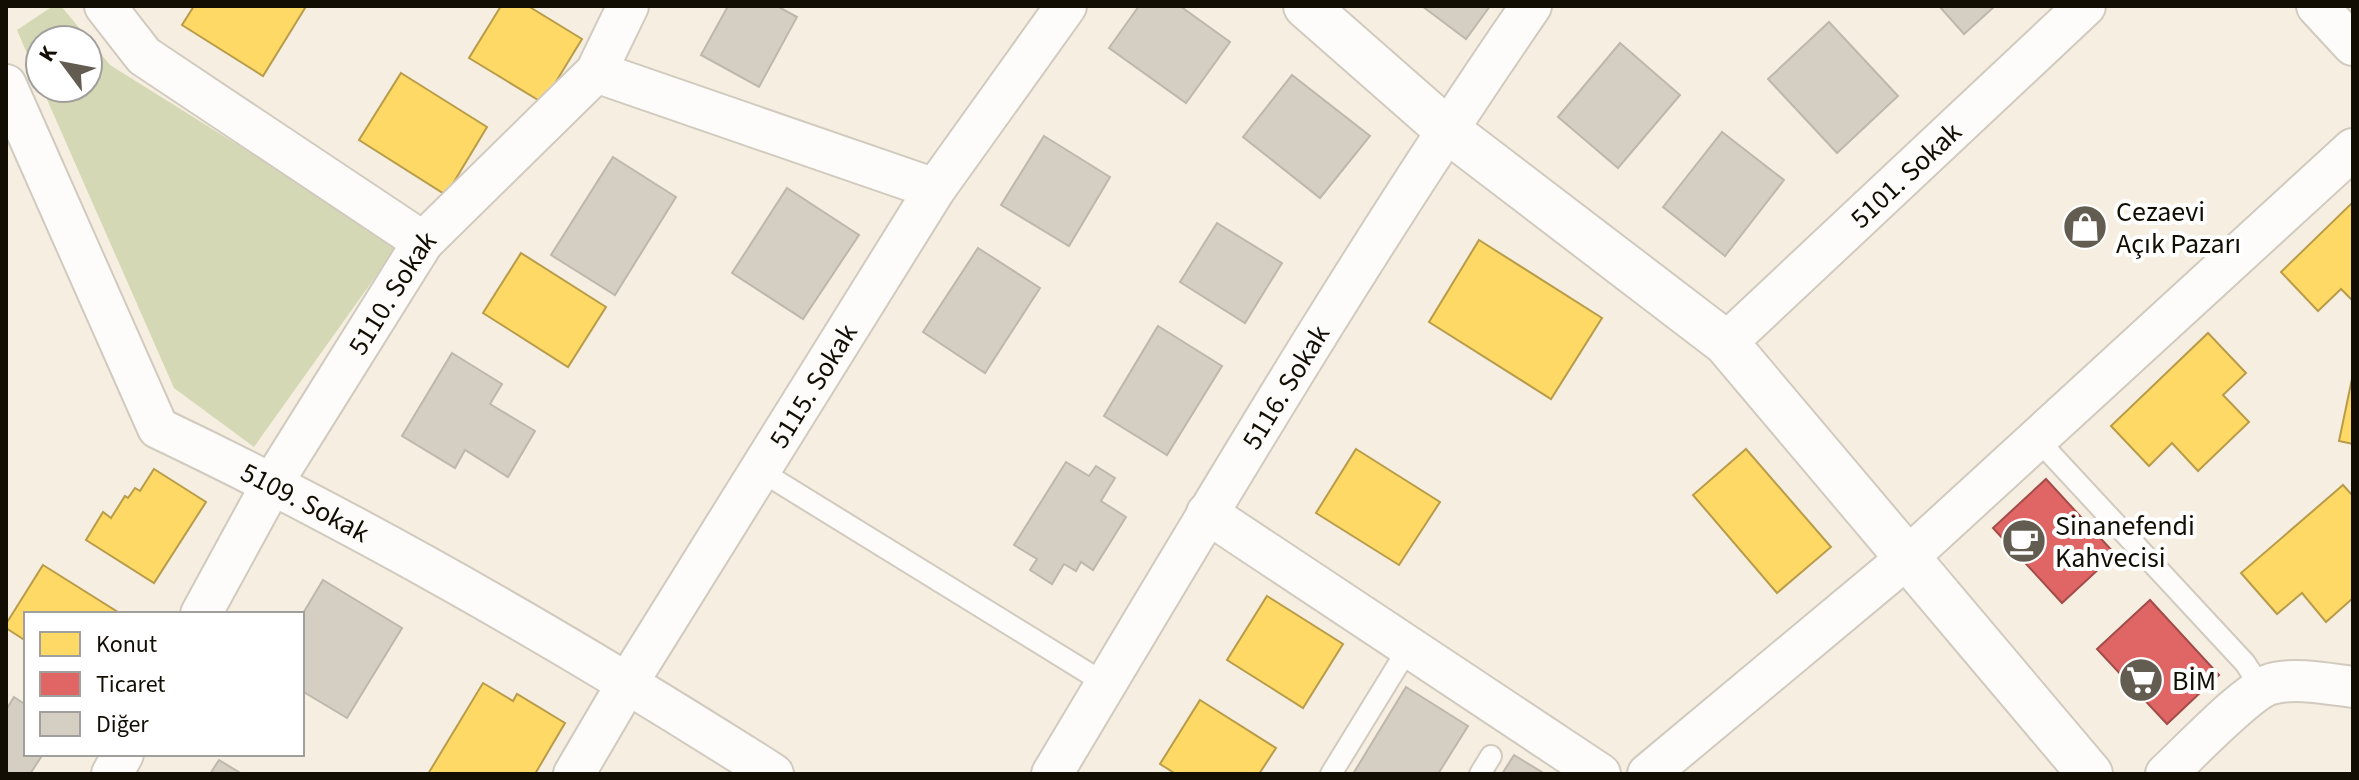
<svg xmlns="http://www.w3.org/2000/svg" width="2359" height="780" viewBox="0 0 2359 780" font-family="'Source Sans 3',sans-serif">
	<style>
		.green { fill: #d4d8b4 }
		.homes { fill: #ffd966; stroke: #b89c49; stroke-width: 2 }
		.shops { fill: #e06666; stroke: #a24c49; stroke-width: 2 }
		.building { fill: #d5cec2; stroke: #beb7ab; stroke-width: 2 }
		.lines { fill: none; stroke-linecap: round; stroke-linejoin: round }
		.lane-casing { stroke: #d1cabe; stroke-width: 24 }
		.street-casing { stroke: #d1cabe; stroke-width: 44 }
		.secondary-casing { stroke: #d1cabe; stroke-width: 48 }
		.lane { stroke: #fefcfa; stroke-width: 20 }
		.street { stroke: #fefcfa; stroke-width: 40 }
		.secondary { stroke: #fefcfa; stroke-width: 44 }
		.labels { text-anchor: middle; stroke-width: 8; stroke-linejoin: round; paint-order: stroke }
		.street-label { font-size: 28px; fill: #130e04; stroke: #fff }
		.poi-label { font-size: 28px; fill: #130e04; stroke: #fff; text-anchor: start }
	</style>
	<rect width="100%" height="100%" fill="#f6eee0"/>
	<!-- green -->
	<path class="green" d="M53 6H61L110 65 398 245 254 447 174 388 42 88H88V40H40V84L17 30Z"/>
	<!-- homes -->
	<path class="homes" d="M194 6H302L305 8 263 76 182 25Z
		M501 6H528L582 39 543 103 469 58Z
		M401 73 487 127 446 195 359 140Z
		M2353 202V301L2341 289 2318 311 2281 272Z
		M1479 240 1602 318 1551 399 1429 322Z
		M521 253 606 307 568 367 483 313Z
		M2208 333 2246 373 2223 395 2249 422 2198 471 2172 443 2149 466 2111 426Z
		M2353 374V444L2339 441Z
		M1356 449 1440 502 1399 565 1316 513Z
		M1746 449 1831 547 1777 593 1693 495Z
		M154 469 206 502 154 583 86 540 103 512 111 518 125 496 128 498 135 488 140 491Z
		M2343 485 2353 496V598L2326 622 2302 593 2277 614 2241 573Z
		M43 565 121 614H26V641L6 628V624Z
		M1267 596 1343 644 1303 708 1227 660Z
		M483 683 513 701 517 694 565 723 535 774H428Z
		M1200 700 1276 748 1259 774H1176L1160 764Z"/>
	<!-- shops -->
	<path class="shops" d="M2046 479 2115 554 2062 603 1993 528Z
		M2150 600 2219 675 2167 724 2097 649Z"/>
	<!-- building -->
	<path class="building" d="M728 6H777L797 17 759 87 701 55Z
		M1139 6H1180L1230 42 1186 103 1109 48Z
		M1422 6H1490L1466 39Z
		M1939 6H1995L1964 34Z
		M1829 22 1898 96 1837 153 1768 79Z
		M1620 43 1680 95 1618 168 1558 117Z
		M1292 75 1370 136 1320 198 1243 137Z
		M1722 132 1784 180 1725 256 1663 207Z
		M1044 136 1110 177 1069 246 1001 205Z
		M613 157 676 197 615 295 551 255Z
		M787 188 859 235 803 319 732 273Z
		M1217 223 1282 263 1245 323 1180 282Z
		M978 248 1040 288 985 373 923 332Z
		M1158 326 1222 366 1167 455 1104 416Z
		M452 353 502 384 490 404 535 431 508 477 465 450 455 468 402 436Z
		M1066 462 1089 476 1096 466 1115 478 1101 501 1126 517 1093 570 1081 562 1076 571 1064 564 1052 584 1030 570 1037 559 1014 545Z
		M323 580 402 628 347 718 302 691V615Z
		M1406 687 1468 726 1438 774H1353Z
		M14 697 26 705V754H43L30 774H6V710Z
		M1514 755 1545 774H1502Z
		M219 760 242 774H210Z"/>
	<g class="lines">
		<!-- lane casing -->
		<g class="lane-casing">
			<path id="lane" d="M2037 439 2245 663 2262 689
				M759 470 1106 684
				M1331 774 1409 647
				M1480 774 1491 756"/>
		</g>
		<!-- street casing -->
		<g class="street-casing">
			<g id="street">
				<path d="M105 6 144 56 423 242"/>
				<path d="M2317 6 2353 45"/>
				<path d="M596 72 935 189"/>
				<path id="s1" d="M6 85 158 428C371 529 575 648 773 774"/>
				<path id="s2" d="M1726 343 2085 6"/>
				<path d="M1207 513 1600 774"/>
				<path id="s3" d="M201 614 273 482 423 242 596 72 628 6"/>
				<path d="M112 774 123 754"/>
				<path id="s4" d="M574 774 628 682 935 189 1066 6"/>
				<path id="s5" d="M1052 774C1207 515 1360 254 1531 6"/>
				<path d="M1648 774 1907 558 2353 149"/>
				<path d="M2166 774C2187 755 2248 690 2271 684 2294 677 2329 684 2353 687"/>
			</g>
		</g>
		<!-- secondary casing -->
		<g class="secondary-casing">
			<path id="secondary" d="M1306 6 1446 129 1726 343 2090 774"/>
		</g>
		<!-- lane -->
		<use href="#lane" class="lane"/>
		<!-- street -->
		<use href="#street" class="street"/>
		<!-- secondary -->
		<use href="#secondary" class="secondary"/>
	</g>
	<!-- icons -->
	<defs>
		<g id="shop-disc" transform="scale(2.3)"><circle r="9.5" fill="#625c51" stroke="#fff"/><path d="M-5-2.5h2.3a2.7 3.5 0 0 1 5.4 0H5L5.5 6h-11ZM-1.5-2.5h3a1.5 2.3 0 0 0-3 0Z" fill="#fff"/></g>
		<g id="cafe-disc" transform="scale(2.3)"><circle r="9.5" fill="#625c51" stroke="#fff"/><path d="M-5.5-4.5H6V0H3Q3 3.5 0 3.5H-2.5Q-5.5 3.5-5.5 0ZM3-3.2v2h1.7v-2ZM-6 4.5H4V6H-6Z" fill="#fff"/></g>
		<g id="supermarket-disc" transform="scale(2.3)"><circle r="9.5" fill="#625c51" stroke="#fff"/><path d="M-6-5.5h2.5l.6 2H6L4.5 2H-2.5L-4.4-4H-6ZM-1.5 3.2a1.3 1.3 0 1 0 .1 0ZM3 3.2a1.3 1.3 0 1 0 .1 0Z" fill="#fff"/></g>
	</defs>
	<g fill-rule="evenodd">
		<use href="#shop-disc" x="2085" y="227"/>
		<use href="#cafe-disc" x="2024" y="541"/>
		<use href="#supermarket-disc" x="2141" y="680"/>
	</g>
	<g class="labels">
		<!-- street labels -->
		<g class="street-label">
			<text dy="10" stroke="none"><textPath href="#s2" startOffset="246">5101. Sokak</textPath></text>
			<text dy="10" stroke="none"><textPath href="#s3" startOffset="374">5110. Sokak</textPath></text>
			<text dy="10" stroke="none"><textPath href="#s4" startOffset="456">5115. Sokak</textPath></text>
			<text dy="10" stroke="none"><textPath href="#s5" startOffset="452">5116. Sokak</textPath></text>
			<text dy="10" stroke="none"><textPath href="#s1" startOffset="540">5109. Sokak</textPath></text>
		</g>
		<!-- poi labels -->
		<g class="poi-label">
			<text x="2116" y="221">Cezaevi<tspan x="2116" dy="32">Açık Pazarı</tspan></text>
			<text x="2055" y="535">Sinanefendi<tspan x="2055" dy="32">Kahvecisi</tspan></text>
			<text x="2172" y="690">BİM</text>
		</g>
	</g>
	<!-- border -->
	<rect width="2359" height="780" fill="none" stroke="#130e04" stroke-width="16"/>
	<!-- legend -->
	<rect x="24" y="612" width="280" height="144" fill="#ffffff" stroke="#a19f9b" stroke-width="2"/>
	<rect x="40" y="632" width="40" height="24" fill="#ffd966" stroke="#a19f9b" stroke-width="2"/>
	<text x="96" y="652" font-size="24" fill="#130e04">Konut</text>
	<rect x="40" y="672" width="40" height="24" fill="#e06666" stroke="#a19f9b" stroke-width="2"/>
	<text x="96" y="692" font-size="24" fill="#130e04">Ticaret</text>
	<rect x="40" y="712" width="40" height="24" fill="#d5cec2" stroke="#a19f9b" stroke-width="2"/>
	<text x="96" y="732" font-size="24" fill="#130e04">Diğer</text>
	<!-- north arrow -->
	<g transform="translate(64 64) rotate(302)"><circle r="38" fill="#ffffff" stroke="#a19f9b" stroke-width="2"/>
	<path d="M0-6L14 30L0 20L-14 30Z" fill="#625c51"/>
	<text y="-12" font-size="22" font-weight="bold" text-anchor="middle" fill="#130e04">K</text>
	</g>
</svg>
